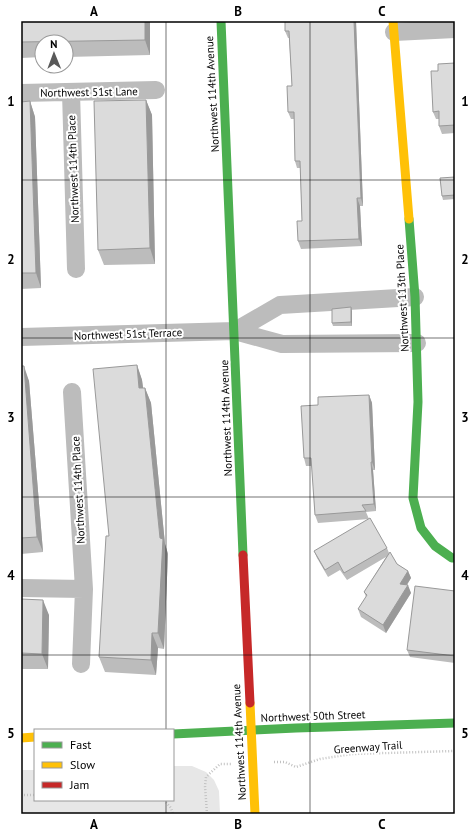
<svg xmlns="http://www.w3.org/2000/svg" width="476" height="835" viewBox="0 0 476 835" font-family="'PT Sans',sans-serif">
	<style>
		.green { fill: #e7e7e7 }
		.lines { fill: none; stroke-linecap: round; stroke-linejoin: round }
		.path { stroke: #c2c2c2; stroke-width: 2.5; stroke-dasharray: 1 2; stroke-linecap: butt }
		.street { stroke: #bcbcbc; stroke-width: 18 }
		.fast { stroke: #4caf50; stroke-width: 9 }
		.slow { stroke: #ffc107; stroke-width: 9 }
		.jam { stroke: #c62828; stroke-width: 9 }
		.wall { fill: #bcbcbc }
		.shaded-wall { fill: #999 }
		.building { fill: #dbdbdb; stroke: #999 }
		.grid { fill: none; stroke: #000; stroke-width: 1; stroke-opacity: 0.55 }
		.labels { text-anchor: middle; stroke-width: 4; stroke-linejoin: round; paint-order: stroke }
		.street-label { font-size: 11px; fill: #000; stroke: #fff }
		.neatline { fill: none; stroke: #000; stroke-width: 1.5 }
		.grid-label { font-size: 13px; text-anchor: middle; font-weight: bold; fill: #000 }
	</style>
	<rect width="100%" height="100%" fill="#fff"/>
	<!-- green -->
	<path class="green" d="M173 766H192L206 772 214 780 219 791 220 814H21V770H35V800H173Z"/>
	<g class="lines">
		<!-- path -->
		<path class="path" d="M274 762H285L296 767 320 759 352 754 455 751
			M21 795H35
			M164 800 171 808 173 814
			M207 814 205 786 206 777 220 764H231"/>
		<!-- street -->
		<path class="street" d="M394 32 455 29
			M71 92 76 269
			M21 93 156 90
			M235 331 280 305 415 297
			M21 337 235 331 282 344 417 343
			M72 392 84 589 81 664
			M21 588 84 589"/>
		<!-- fast -->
		<path class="fast" d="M221 21 243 555
			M409 219 415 297 418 402 413 498 421 528 435 546 452 558H455
			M173 734 296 728 455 723"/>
		<!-- slow -->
		<path class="slow" d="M393 21 409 219
			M250 703 255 814
			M21 738 35 737"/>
		<!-- jam -->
		<path class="jam" d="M243 555 250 703"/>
	</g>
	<!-- wall -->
	<path class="wall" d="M21 21H150V55L66 57V42H42V57L21 58Z
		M285 21H356L363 206H360L362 246 301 249 298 241 302 221 300 168H297L295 161 294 119H291L288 112 292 86 289 38H288L285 31Z
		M455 63V133L442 134 439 126V119H436L433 112 438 71Z
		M146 100 152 115 155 264 104 265 98 250Z
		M30 101 35 117 41 288 21 289V102Z
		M455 177V199L443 200 442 196Z
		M352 311V326H333L332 323Z
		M137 365 142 380 143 388H145L151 403 165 544 168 554 164 649 158 648 156 675 105 672 99 657 109 536Z
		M21 366 29 381 43 552 21 554Z
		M369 395 372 403 375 470H373L376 511 366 512 369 519 318 523 315 515 312 466H306L304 458 318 405Z
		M387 548 389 553 397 564 408 571 411 578 407 585 411 593 386 633 361 617 358 609 366 597 364 592 386 557 347 580 340 570 328 577 317 558 314 551Z
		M455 591V663L410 657 407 650Z
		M21 599 49 615 48 669H21Z"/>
	<!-- shaded-wall -->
	<path class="shaded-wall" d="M145 21H150V55L145 40Z
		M354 21H356L363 206 361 198Z
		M146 100 152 115 155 264 150 248Z
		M30 101 35 117 41 288 36 273Z
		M357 198 360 206 362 246 359 239Z
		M351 307 352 311V326L351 322Z
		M137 365 142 380 145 403 139 388Z
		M24 366 29 381 43 552 37 537Z
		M145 388 151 403 165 544 168 554 164 649 158 633 160 538Z
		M369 395 372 403 375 470 372 462Z
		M371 462 373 470 376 511 374 504Z
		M408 571 411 578 402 592 400 584Z
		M408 585 411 593 386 633 383 625Z
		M43 600 49 615 48 669 42 654Z
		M152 633 158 648 156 675 151 660Z"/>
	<!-- building -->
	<path class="building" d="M21 21H145V40L21 42Z
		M285 21H354L361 198H357L359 239 298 241 297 221H302L300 161H295L294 112H288L287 86H292L289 31H285Z
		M455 63V125L439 126V111L433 112 431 71H438V64Z
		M146 100 150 248 98 250 94 101Z
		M30 101 36 273H21V102Z
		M455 177V195L442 196 440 178Z
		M351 307V322L332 323V309Z
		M137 365 139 388H145L160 538 163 539 158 633H152L151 660 99 657 106 536H109L93 369Z
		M21 366H24L37 537 21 538Z
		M369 395 372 462H371L374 504 362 505 366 511 315 515 311 458H304L301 406 318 405V397Z
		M370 518 387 548 344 573 338 562 325 570 314 551Z
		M390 552 397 564 408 571 400 584 408 585 383 625 358 609 367 595 364 592Z
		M415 586 455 591V656L407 650Z
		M21 599 43 600 42 654 21 653Z"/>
	<!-- grid -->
	<path class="grid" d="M166 21V730M310 21V814M21 180H455M21 338H455M21 497H455M21 655H455M166 800V814"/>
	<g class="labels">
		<!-- street labels -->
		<g class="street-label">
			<text transform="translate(89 92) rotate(-1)" y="4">Northwest 51st Lane</text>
			<text transform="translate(212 94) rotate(-93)" y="4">Northwest 114th Avenue</text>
			<text transform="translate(73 169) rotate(-92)" y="4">Northwest 114th Place</text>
			<text transform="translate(402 298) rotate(-93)" y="4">Northwest 113th Place</text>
			<text transform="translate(128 334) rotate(-2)" y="4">Northwest 51st Terrace</text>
			<text transform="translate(226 418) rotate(-92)" y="4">Northwest 114th Avenue</text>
			<text transform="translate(78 490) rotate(-93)" y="4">Northwest 114th Place</text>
			<text transform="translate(313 716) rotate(-2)" y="4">Northwest 50th Street</text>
			<text transform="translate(239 742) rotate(-93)" y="4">Northwest 114th Avenue</text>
			<text transform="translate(368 747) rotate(-4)" y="4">Greenway Trail</text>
		</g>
	</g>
	<!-- border -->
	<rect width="476" height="835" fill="none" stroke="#ffffff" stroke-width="44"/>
	<!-- legend -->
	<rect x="34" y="729" width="140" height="72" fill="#ffffff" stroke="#999999"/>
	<rect x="42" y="742" width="20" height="6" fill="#4caf50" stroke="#999999"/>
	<text x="70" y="749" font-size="12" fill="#000000">Fast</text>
	<rect x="42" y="762" width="20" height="6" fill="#ffc107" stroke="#999999"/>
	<text x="70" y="769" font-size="12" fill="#000000">Slow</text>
	<rect x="42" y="782" width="20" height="6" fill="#c62828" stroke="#999999"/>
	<text x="70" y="789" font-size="12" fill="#000000">Jam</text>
	<!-- north arrow -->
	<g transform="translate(54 54) rotate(359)"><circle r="19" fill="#ffffff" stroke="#999999"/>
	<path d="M0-3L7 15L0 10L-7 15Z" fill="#595959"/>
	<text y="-6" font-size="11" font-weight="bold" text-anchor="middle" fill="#000000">N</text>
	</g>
	<rect x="22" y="22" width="432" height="791" class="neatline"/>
	<g class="grid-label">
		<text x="94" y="16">A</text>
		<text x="238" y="16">B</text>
		<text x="382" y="16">C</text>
		<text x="11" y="106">1</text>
		<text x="465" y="106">1</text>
		<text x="11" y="264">2</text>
		<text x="465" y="264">2</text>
		<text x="11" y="422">3</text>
		<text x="465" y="422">3</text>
		<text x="11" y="580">4</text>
		<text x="465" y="580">4</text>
		<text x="11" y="738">5</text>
		<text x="465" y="738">5</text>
		<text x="94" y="829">A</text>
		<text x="238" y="829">B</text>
		<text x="382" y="829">C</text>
	</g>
</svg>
